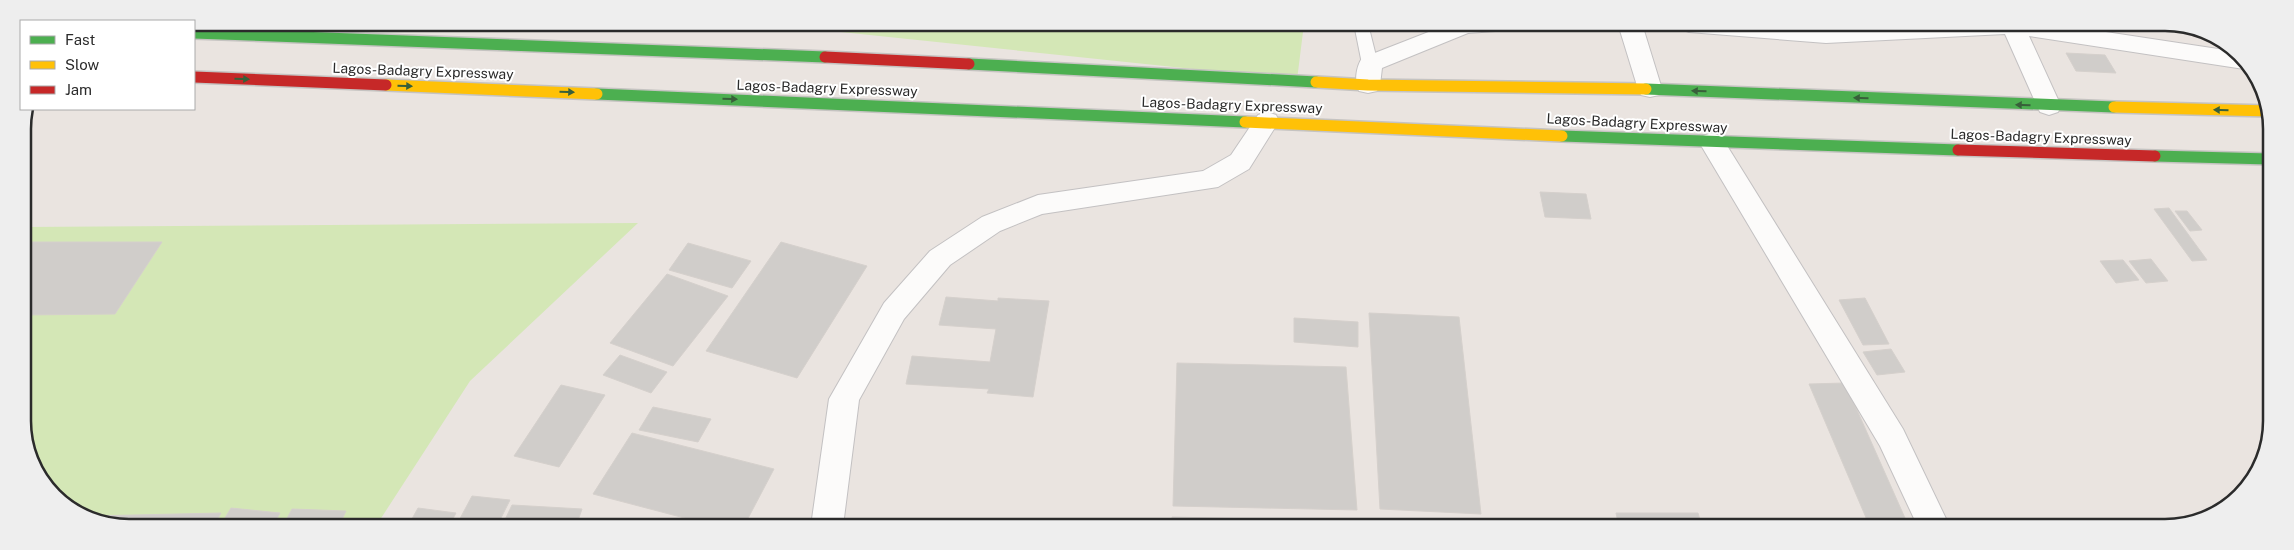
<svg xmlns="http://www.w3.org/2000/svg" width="2294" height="550" viewBox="0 0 2294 550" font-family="'Public Sans',sans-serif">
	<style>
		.green { fill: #d4e7b6 }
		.building { fill: #d0cdca; stroke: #d5d0cc }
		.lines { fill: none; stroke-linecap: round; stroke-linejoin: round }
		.lane-casing { stroke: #c3c1c2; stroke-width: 2 }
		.street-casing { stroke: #c3c1c2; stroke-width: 2 }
		.fast-casing { stroke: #c5c3c1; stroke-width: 14 }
		.slow-casing { stroke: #c5c3c1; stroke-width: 14 }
		.jam-casing { stroke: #c5c3c1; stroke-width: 14 }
		.lane { fill: #fcfbfa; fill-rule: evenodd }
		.street { fill: #fcfbfa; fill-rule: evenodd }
		.fast { stroke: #4caf50; stroke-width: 11 }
		.slow { stroke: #ffc107; stroke-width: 11 }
		.jam { stroke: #c62828; stroke-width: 11 }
		.oneway { fill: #38603a }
		.labels { text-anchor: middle; stroke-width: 4; stroke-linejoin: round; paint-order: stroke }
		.street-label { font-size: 14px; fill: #2b2b2b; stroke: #fff }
		.rim { fill: none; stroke: #2b2b2b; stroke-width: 2.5 }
	</style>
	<rect width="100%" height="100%" fill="#eae4e0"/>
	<!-- green -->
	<path class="green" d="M756 23 1304 24 1297 80Z
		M638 223 470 381 376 526H108L54 497 25 442 23 227Z"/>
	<!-- building -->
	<path class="building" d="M2066 53 2105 55 2116 73 2076 71Z
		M1540 192 1586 194 1591 219 1545 217Z
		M2169 208 2207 260 2192 261 2154 209Z
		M2175 211H2187L2202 230 2190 231Z
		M27 242H162L115 314 24 315 23 247Z
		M781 242 867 266 797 378 706 351Z
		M688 243 751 261 732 288 669 270Z
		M2151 259 2168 281 2146 283 2129 261Z
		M2123 260 2139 280 2116 283 2100 261Z
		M667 274 728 296 673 366 610 343Z
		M946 297 998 301V298L1049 301 1033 397 987 393 989 389 906 384 912 356 990 362 996 329 939 325Z
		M1865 298 1889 344 1863 345 1839 300Z
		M1369 313 1459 317 1481 514 1380 509Z
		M1294 318 1358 322V347L1294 342Z
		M1891 349 1905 372 1877 375 1863 352Z
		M620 355 667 372 651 393 603 375Z
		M1177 363 1346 367 1357 510 1173 506Z
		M1845 383 1909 527H1870L1809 384Z
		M561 385 605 395 559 467 514 456Z
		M653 407 711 419 698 442 639 430Z
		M632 433 774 469 744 526H715L593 494Z
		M472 496 510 500 497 526H456Z
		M512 505 582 509 576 526H502Z
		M231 508 280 513 273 526H220Z
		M418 508 456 513 449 526H408Z
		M292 509 346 511 339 526H283Z
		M221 513 214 526H108L90 516Z
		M1616 513H1698L1702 527H1619Z
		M1172 517 1336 521 1337 527 1172 526Z"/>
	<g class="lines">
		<!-- lane casing -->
		<g class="lane-casing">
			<path id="lane" d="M1354 24H1368L1378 64 1375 68H1365L1362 64Z"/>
		</g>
		<!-- street casing -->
		<g class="street-casing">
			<path id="street" d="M1449 24H1527L1523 29 1468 33 1382 68 1380 85 1377 91 1368 93 1359 91C1354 82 1356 67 1362 58Z
				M1618 24H1642L1662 89 1659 95 1650 97 1641 95 1638 89Z
				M1677 24H1785L1826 27 1892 24H2053L2238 52 2248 68 2244 69 2029 36 2061 106 2058 112 2049 115 2040 112 2037 106 2005 34 1826 43 1689 32 1681 29Z
				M1267 112 1276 115 1279 121 1249 169 1218 187 1042 214 1000 231 950 265 904 319 859 400 843 526H811L829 399 884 303 930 251 982 217 1038 195 1203 171 1231 155 1258 115Z
				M1712 133 1721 136 1903 429 1950 527H1918L1880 446 1699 142 1703 136Z"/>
		</g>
		<!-- fast casing -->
		<g class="fast-casing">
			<path id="fast" d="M194 33 825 57
				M969 64 1316 82
				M1646 89 2114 107
				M597 94 1245 122
				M1562 136 1958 150
				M2155 156 2269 159"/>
		</g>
		<!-- slow casing -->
		<g class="slow-casing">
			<path id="slow" d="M1316 82 1368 85 1646 89
				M386 85 597 94
				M2114 107 2269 111
				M1245 122 1562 136"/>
		</g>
		<!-- jam casing -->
		<g class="jam-casing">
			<path id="jam" d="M825 57 969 64
				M194 77 386 85
				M1958 150 2155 156"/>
		</g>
		<!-- lane -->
		<use href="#lane" class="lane"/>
		<!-- street -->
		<use href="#street" class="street"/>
		<!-- fast -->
		<use href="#fast" class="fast"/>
		<!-- slow -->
		<use href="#slow" class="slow"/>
		<!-- jam -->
		<use href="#jam" class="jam"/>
	</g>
	<!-- one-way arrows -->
	<defs><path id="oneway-solid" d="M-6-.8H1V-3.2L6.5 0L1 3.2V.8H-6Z" transform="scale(1.25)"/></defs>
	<g class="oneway">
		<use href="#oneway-solid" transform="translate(242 79) rotate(2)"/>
		<use href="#oneway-solid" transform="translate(405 86) rotate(2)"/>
		<use href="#oneway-solid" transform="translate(1699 91) rotate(-178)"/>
		<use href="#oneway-solid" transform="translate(567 92) rotate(2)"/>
		<use href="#oneway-solid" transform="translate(1861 98) rotate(-178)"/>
		<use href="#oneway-solid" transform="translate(730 99) rotate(2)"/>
		<use href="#oneway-solid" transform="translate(2023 105) rotate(-178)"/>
		<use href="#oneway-solid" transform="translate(2221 110) rotate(-179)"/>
	</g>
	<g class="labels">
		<!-- street labels -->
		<g class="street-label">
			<text transform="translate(423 71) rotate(2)" y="5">Lagos-Badagry Expressway</text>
			<text transform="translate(827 88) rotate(2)" y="5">Lagos-Badagry Expressway</text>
			<text transform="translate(1232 105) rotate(2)" y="5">Lagos-Badagry Expressway</text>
			<text transform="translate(1637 123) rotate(3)" y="5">Lagos-Badagry Expressway</text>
			<text transform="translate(2041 137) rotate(2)" y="5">Lagos-Badagry Expressway</text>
		</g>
	</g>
	<!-- crop -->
	<path d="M0 0H2294V550H0ZM129 31H2165A98 98 0 0 1 2263 129V421A98 98 0 0 1 2165 519H129A98 98 0 0 1 31 421V129A98 98 0 0 1 129 31Z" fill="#eee" fill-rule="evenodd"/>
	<path class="rim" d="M129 31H2165A98 98 0 0 1 2263 129V421A98 98 0 0 1 2165 519H129A98 98 0 0 1 31 421V129A98 98 0 0 1 129 31Z"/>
	<!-- legend -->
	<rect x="20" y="20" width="175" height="90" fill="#ffffff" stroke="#aaaaaa"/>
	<rect x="30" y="36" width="25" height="8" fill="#4caf50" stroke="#aaaaaa"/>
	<text x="65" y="45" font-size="15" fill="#2b2b2b">Fast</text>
	<rect x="30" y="61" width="25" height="8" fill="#ffc107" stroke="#aaaaaa"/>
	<text x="65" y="70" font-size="15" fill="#2b2b2b">Slow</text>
	<rect x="30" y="86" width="25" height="8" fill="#c62828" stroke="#aaaaaa"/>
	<text x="65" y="95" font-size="15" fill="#2b2b2b">Jam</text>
</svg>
